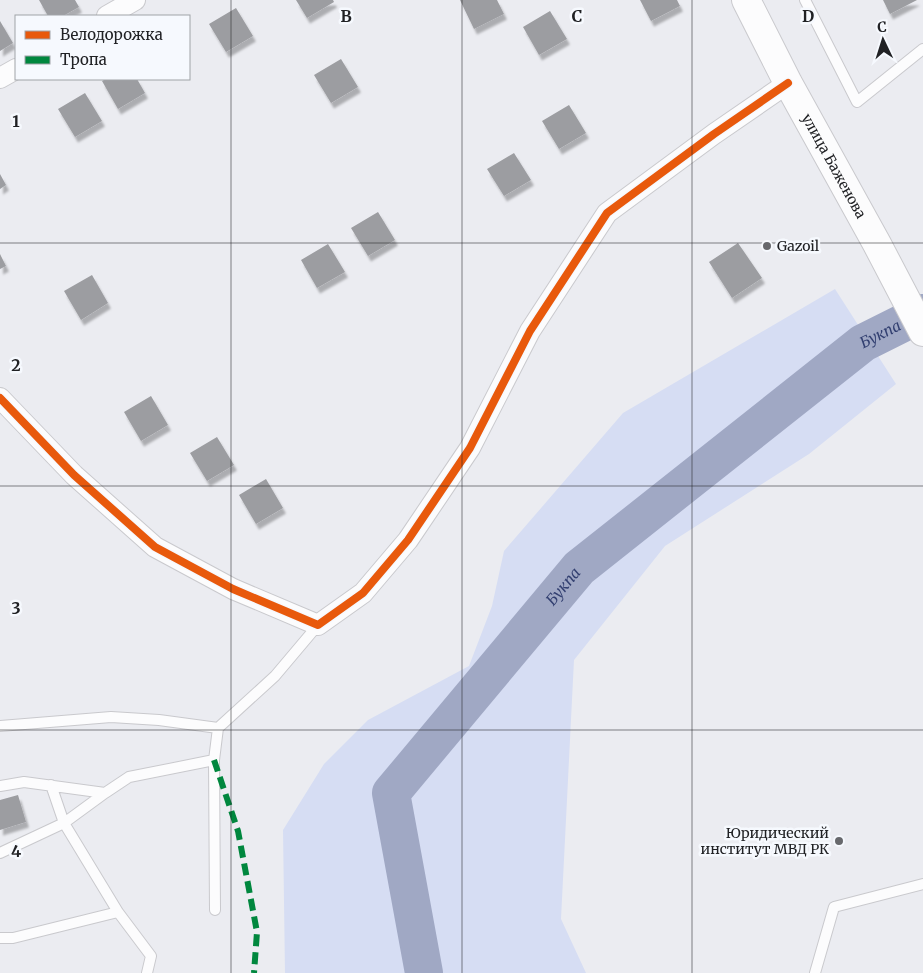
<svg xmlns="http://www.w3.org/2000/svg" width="923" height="973" viewBox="0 0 923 973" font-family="Merriweather,serif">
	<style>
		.green { fill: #d6ddf3 }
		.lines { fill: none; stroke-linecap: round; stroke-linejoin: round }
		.river { stroke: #a0a8c4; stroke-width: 38 }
		.building { fill: #9c9da1; filter: url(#shadow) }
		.service-casing { stroke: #c9c9cd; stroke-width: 12 }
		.minor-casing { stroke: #c9c9cd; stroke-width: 22 }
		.secondary-casing { stroke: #c9c9cd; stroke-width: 30 }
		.service { stroke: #fcfcfd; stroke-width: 10 }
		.minor { stroke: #fcfcfd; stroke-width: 20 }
		.secondary { stroke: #fcfcfd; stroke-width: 28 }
		.quiet { stroke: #00873e; stroke-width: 6; stroke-dasharray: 12 6; stroke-linecap: butt }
		.cycleway-casing { stroke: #f6f9fe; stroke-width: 11 }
		.cycleway { stroke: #e8590c; stroke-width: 8 }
		.grid { fill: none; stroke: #202124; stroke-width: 1; stroke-opacity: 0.55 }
		.poi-dot { fill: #67686c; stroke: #f6f9fe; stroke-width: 2 }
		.labels { text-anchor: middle; stroke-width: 5; stroke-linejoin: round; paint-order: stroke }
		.street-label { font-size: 14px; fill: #202124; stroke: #f6f9fe }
		.poi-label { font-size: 14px; fill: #202124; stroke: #f6f9fe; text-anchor: start }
		.water-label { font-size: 15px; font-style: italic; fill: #334071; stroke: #f6f9fe }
		.grid-label { font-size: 16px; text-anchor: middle; font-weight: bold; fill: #202124; stroke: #f6f9fe; stroke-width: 5; stroke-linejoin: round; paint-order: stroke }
	</style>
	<defs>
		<filter id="shadow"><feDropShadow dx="3" dy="5.5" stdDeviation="1" flood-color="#0004"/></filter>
	</defs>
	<rect width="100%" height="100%" fill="#ebecf1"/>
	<!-- green -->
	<path class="green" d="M835 289 896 384 809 454 665 546 574 660 561 919 586 973H285L283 830 324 764 368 720 469 666 492 606 504 551 623 413Z"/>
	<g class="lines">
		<!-- river -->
		<path class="river" id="s1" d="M424 973 391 793 579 568 863 343 923 313"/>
	</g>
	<!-- building -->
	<path class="building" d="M39 0H75L79 7 63 16H48Z
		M296 0H333L334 2 307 18Z
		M460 0H497L504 14 474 29Z
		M640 0H677L680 6 651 21Z
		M883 0H917L890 14Z
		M236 8 253 36 226 52 209 24Z
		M550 11 567 39 539 55 523 27Z
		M0 21 13 43 0 51Z
		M341 59 358 87 331 103 314 75Z
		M106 79H137L145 93 118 109 102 81Z
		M85 93 102 121 75 137 58 109Z
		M569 105 586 133 559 149 542 121Z
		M514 153 531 180 504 196 487 169Z
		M0 174 6 185 0 189Z
		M378 212 395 240 368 256 351 228Z
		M738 243 762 278 732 298 709 262Z
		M328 244 345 272 317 288 301 260Z
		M0 254 6 266 0 269Z
		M92 275 108 303 81 320 64 291Z
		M151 396 168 425 141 441 124 412Z
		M217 437 234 465 207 481 190 453Z
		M266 479 283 508 256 524 239 495Z
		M18 795 26 822 0 830V800Z"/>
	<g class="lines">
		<!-- service casing -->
		<g class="service-casing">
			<path id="service" d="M805 0 857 102 923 49
				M0 726 111 717 159 720 218 728
				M51 785 64 823 118 912 151 956 147 973
				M0 786 24 782 105 793
				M0 853 64 823 105 793 129 777 214 760
				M215 910 214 760 218 728 275 676 318 625
				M0 938H13L118 912
				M815 973 834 907 923 884"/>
		</g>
		<!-- minor casing -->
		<g class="minor-casing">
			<path id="minor" d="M107 16 135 0
				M0 78 16 69
				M0 398 74 475 155 547 233 589 318 625 363 593 408 540 470 448 530 331 607 213 714 134 788 83"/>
		</g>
		<!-- secondary casing -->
		<g class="secondary-casing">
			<g id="secondary">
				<path id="s2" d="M746 0 788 83 877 244 923 332"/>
			</g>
		</g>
		<!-- service -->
		<use href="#service" class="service"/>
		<!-- minor -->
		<use href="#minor" class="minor"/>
		<!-- secondary -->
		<use href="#secondary" class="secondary"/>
		<!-- quiet -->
		<path class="quiet" d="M214 760 238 831 257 932 254 973"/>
		<!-- cycleway casing -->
		<g class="cycleway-casing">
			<path id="cycleway" d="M0 398 74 475 155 547 233 589 318 625 363 593 408 540 470 448 530 331 607 213 714 134 788 83"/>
		</g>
		<!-- cycleway -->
		<use href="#cycleway" class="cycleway"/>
	</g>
	<!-- grid -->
	<path class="grid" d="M231 0V973M462 0V973M692 0V973M0 243H923M0 486H923M0 730H923"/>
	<!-- markers -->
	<g class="poi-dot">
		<circle cx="767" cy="246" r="5"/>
		<circle cx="839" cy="841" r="5"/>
	</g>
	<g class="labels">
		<!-- street labels -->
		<g class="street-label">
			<text dy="5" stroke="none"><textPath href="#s2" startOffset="188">улица Баженова</textPath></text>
		</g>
		<!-- poi labels -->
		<g class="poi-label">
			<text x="777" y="251">Gazoil</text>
			<text x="829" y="838" text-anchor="end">Юридический<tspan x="829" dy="16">институт МВД РК</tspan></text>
		</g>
		<!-- water labels -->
		<g class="water-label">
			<text dy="5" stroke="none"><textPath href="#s1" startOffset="858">Букпа</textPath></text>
			<text dy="5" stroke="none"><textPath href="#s1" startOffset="452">Букпа</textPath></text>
		</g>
	</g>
	<g class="grid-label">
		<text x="346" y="22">B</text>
		<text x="577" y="22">C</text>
		<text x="808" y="22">D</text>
		<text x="16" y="127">1</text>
		<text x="16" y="371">2</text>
		<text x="16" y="614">3</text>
		<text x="16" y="857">4</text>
	</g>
	<!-- legend -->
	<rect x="15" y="15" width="175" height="65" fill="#f6f9fe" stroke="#a0a3a7"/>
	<rect x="25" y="31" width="25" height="8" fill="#e8590c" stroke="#a0a3a7"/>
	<text x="60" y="40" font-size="15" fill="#202124">Велодорожка</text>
	<rect x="25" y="56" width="25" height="8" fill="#00873e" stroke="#a0a3a7"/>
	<text x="60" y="65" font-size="15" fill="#202124">Тропа</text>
	<!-- north arrow -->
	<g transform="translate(883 40) rotate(356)" stroke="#f6f9fe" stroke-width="4" paint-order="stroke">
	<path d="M0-4L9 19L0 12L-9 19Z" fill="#202124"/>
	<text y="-8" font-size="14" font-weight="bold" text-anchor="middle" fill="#202124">С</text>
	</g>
</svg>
